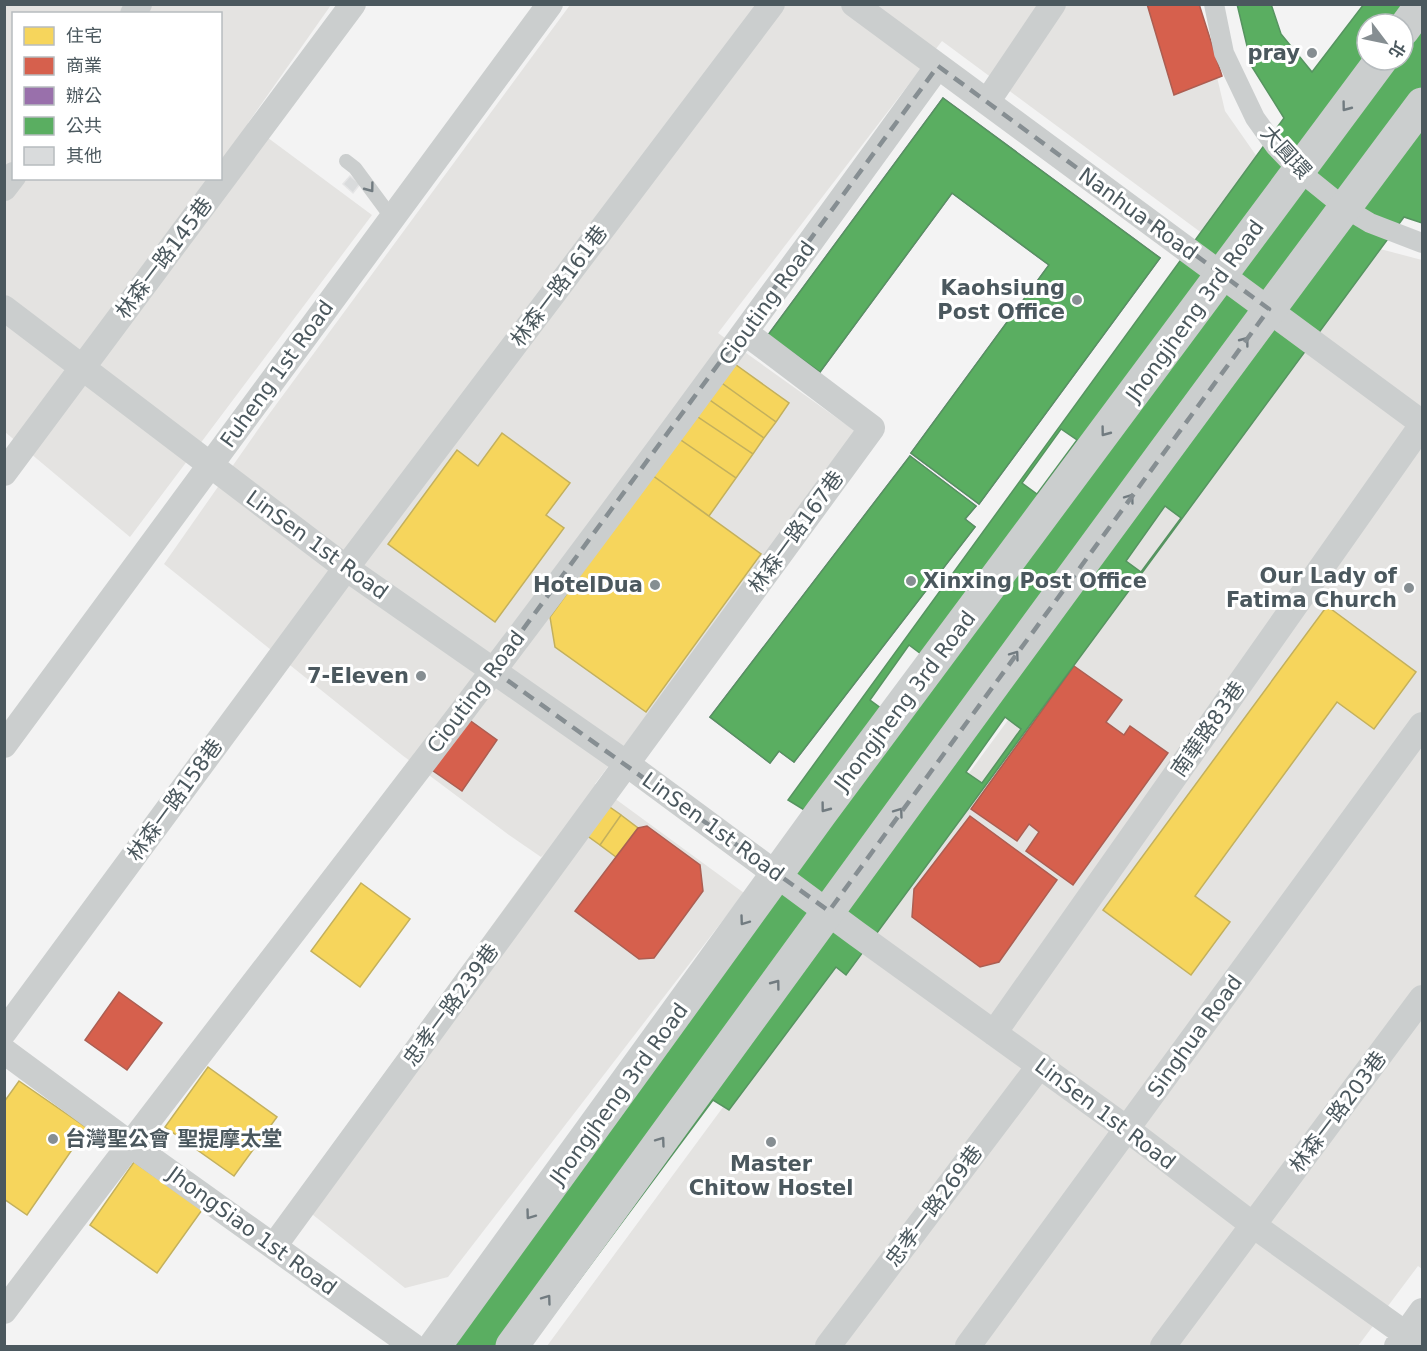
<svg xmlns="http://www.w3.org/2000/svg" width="1427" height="1351" viewBox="0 0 1427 1351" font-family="'DejaVu Sans','Noto Sans TC',sans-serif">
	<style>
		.commercial { fill: #e4e3e1; fill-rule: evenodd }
		.homes { fill: #f6d55c; stroke: #c3b05d; stroke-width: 1.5 }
		.shops { fill: #d6604d; stroke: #ac5e52; stroke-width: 1.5 }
		.offices { fill: #9970ab; stroke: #826994; stroke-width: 1.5 }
		.public { fill: #5aae61; stroke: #569460; stroke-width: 1.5; fill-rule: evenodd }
		.building { fill: #d9dbdc; stroke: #e5e5e6; stroke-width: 1.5 }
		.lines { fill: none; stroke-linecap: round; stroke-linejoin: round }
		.service { stroke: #cbcece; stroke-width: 14 }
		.pedestrian { stroke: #cbcece; stroke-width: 20 }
		.minor { stroke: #cbcece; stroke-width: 26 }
		.tertiary { stroke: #cbcece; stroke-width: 33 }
		.oneway { stroke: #717b80 }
		.marked { fill: none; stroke: #868e92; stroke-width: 4.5; stroke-dasharray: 12 8; stroke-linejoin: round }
		.poi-dot { fill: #868e92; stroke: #fff; stroke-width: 2 }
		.labels { text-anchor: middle; stroke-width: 6; stroke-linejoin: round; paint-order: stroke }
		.poi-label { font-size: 21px; font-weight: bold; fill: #4b585e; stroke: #fff; text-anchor: end }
		.street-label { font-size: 21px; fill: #4b585e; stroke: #fff }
	</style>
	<rect width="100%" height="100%" fill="#f3f3f3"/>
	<!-- commercial -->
	<path class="commercial" d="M4 5H331L248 123 372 215 130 537 5 432ZM14 14H220V178H14Z
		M570 5H1200L1225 111 1274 181 1218 245 942 41 718 333 858 433 595 784 744 893 448 1277 405 1288 293 1199 544 854 541 857 509 835 402 755 164 564 264 421Z
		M1365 245 1422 260V1269L1418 1266 1358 1346H547L1274 359Z"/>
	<!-- homes -->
	<path class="homes" d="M732 362 789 403 776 422 719 381Z
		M719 381 776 422 764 438 707 398Z
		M707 398 764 438 753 454 695 415Z
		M695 415 753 454 736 478 678 438Z
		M502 433 570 483 546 515 564 528 495 622 388 544 457 450 478 466Z
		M678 438 736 478 709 516 652 475Z
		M652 475 761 554 646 712 555 647 550 617Z
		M1327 606 1416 672 1374 729 1337 702 1195 896 1230 922 1191 975 1103 910Z
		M604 803 621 815 600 845 582 832Z
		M621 815 638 828 616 857 600 845Z
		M361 883 410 919 360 987 311 951Z
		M208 1067 277 1117 234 1176 165 1127Z
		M19 1081 87 1128 27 1215 4 1199V1102Z
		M134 1162 202 1210 157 1273 90 1225Z"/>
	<!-- shops -->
	<path class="shops" d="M1147 4H1199L1222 76 1174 95Z
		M1074 666 1122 700 1106 722 1124 735 1130 726 1168 753 1073 885 1026 851 1039 832 1029 824 1017 841 971 809Z
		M468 719 497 740 462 791 432 770Z
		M970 816 1057 880 999 962 980 967 912 917 914 889Z
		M647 826 700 865 703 891 654 958 639 959 575 911 638 828Z
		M119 992 162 1023 127 1070 85 1040Z"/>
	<!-- offices -->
	<path class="offices" d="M943 98 1160 258 979 504 911 453 1049 265 952 193 820 372 768 335Z
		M910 456 976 506 965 519 975 527 794 762 779 751 770 763 710 717Z"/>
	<!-- public -->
	<path class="public" d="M1237 4H1422V223L1404 217 846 975 836 967 729 1110 713 1100 530 1346H458L448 1340 806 811 788 800 1284 118 1252 67ZM1367 24H1403V60H1367Z
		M1271 4H1364L1312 72 1281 34Z
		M943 98 1160 258 979 504 911 453 1049 265 952 193 820 372 768 335Z
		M1061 429 1077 440 1037 494 1022 483Z
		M910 456 976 506 965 519 975 527 794 762 779 751 770 763 710 717Z
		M1165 506 1181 518 1141 572 1126 561Z
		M909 645 925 657 885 711 870 700Z
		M1005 717 1021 729 982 783 966 772Z"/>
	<!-- building -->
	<path class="building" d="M350 176 360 184 353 193 343 184Z"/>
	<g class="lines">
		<!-- service -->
		<path class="service" d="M346 161 355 168 392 218"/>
		<!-- pedestrian -->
		<path class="pedestrian" d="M1214 4 1224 53 1255 118 1275 146 1298 170 1345 208 1370 223 1422 243"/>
		<!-- minor -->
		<path class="minor" d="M854 4 1422 423
			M133 14 139 4
			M987 102 1053 4
			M4 188 14 175
			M4 308 346 568 627 764 857 934 1127 1129 1253 1225 1422 1346
			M4 473 353 4
			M4 745 550 4
			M4 1032 346 568 772 4
			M994 1033 1422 425
			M4 1051 130 1144 413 1346
			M274 1246 872 428 746 333
			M4 1311C165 1096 331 885 493 671 644 472 791 269 938 66
			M828 1346 1040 1065
			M968 1346 1422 725
			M1163 1346 1422 998
			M1397 1346 1422 1311"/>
		<!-- tertiary -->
		<path class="tertiary" d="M1403 30 1422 4
			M435 1346 821 813 1381 60
			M512 1346C814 931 1115 515 1422 104"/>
	</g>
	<!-- one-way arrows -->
	<defs><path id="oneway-chevron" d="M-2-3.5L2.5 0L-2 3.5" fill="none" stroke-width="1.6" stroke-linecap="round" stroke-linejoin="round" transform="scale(1.5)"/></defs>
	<g class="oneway">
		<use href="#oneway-chevron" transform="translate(1346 107) rotate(127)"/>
		<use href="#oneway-chevron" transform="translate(370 188) rotate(53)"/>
		<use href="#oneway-chevron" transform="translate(1245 341) rotate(-53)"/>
		<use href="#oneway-chevron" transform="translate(1105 432) rotate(127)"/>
		<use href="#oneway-chevron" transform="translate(1130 498) rotate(-54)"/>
		<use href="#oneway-chevron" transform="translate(1015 655) rotate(-54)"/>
		<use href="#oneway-chevron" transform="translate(825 808) rotate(127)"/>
		<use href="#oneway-chevron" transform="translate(899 812) rotate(-54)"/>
		<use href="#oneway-chevron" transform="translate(744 921) rotate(126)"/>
		<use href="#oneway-chevron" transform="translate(776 984) rotate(-53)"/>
		<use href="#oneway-chevron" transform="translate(661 1141) rotate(-54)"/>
		<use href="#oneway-chevron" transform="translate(530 1215) rotate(126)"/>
		<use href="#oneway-chevron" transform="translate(547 1299) rotate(-54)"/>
	</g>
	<!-- marked area -->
	<path class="marked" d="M938 66 1269 309 829 911 493 670Z"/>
	<!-- markers -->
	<g class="poi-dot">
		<circle cx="1312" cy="53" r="6"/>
		<circle cx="1077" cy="300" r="6"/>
		<circle cx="911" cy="581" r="6"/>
		<circle cx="655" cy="585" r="6"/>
		<circle cx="1409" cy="588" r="6"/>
		<circle cx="421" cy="676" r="6"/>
		<circle cx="53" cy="1139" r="6"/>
		<circle cx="771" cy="1142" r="6"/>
	</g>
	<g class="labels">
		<!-- poi labels -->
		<g class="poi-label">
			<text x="1300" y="60">pray</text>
			<text x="1065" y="295">Kaohsiung<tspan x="1065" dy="24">Post Office</tspan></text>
			<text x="1397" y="583">Our Lady of<tspan x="1397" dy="24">Fatima Church</tspan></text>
			<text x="923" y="588" text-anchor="start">Xinxing Post Office</text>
			<text x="643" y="592">HotelDua</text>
			<text x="409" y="683">7-Eleven</text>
			<text x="65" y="1146" text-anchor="start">台灣聖公會 聖提摩太堂</text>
			<text x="771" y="1171" text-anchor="middle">Master<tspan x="771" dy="24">Chitow Hostel</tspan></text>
		</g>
		<!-- street labels -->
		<g class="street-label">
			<text transform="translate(1286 152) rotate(48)" y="7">大圓環</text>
			<text transform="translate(1138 214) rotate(36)" y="7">Nanhua Road</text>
			<text transform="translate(164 258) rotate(-53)" y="7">林森一路145巷</text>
			<text transform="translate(559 286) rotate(-53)" y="7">林森一路161巷</text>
			<text transform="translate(767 303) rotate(-54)" y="7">Ciouting Road</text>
			<text transform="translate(1195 311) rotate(-54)" y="7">Jhongjheng 3rd Road</text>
			<text transform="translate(277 374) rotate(-54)" y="7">Fuheng 1st Road</text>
			<text transform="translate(796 532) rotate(-54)" y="7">林森一路167巷</text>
			<text transform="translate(317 545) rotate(36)" y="7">LinSen 1st Road</text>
			<text transform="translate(476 692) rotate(-53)" y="7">Ciouting Road</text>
			<text transform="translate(905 701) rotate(-53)" y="7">Jhongjheng 3rd Road</text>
			<text transform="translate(1208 729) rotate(-55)" y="7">南華路83巷</text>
			<text transform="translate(175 800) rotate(-54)" y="7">林森一路158巷</text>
			<text transform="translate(713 827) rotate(36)" y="7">LinSen 1st Road</text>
			<text transform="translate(451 1005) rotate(-54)" y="7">忠孝一路239巷</text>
			<text transform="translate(1195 1036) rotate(-54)" y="7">Singhua Road</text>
			<text transform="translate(619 1094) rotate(-54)" y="7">Jhongjheng 3rd Road</text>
			<text transform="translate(1338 1112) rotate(-53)" y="7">林森一路203巷</text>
			<text transform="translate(1105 1114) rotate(37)" y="7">LinSen 1st Road</text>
			<text transform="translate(934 1206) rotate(-53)" y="7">忠孝一路269巷</text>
			<text transform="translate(252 1231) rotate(36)" y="7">JhongSiao 1st Road</text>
		</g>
	</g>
	<!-- border -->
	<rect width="1427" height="1351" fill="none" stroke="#4b585e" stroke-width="12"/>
	<!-- legend -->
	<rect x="12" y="12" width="210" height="168" fill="#ffffff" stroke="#b7bcbf" stroke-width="1.5"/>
	<rect x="24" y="27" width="30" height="18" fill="#f6d55c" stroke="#b7bcbf" stroke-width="1.5"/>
	<text x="66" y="42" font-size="18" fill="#4b585e">住宅</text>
	<rect x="24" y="57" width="30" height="18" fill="#d6604d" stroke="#b7bcbf" stroke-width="1.5"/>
	<text x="66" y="72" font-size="18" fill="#4b585e">商業</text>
	<rect x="24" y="87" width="30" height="18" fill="#9970ab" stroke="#b7bcbf" stroke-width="1.5"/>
	<text x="66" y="102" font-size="18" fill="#4b585e">辦公</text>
	<rect x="24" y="117" width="30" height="18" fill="#5aae61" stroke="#b7bcbf" stroke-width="1.5"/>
	<text x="66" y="132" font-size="18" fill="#4b585e">公共</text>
	<rect x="24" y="147" width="30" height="18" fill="#d9dbdc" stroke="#b7bcbf" stroke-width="1.5"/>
	<text x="66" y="162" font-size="18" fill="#4b585e">其他</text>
	<!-- north arrow -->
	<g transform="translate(1385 42) rotate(122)"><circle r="28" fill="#ffffff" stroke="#b7bcbf" stroke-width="1.5"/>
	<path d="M0-4.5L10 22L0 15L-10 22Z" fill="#868e92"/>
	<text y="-9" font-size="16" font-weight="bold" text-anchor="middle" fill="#4b585e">北</text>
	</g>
</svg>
